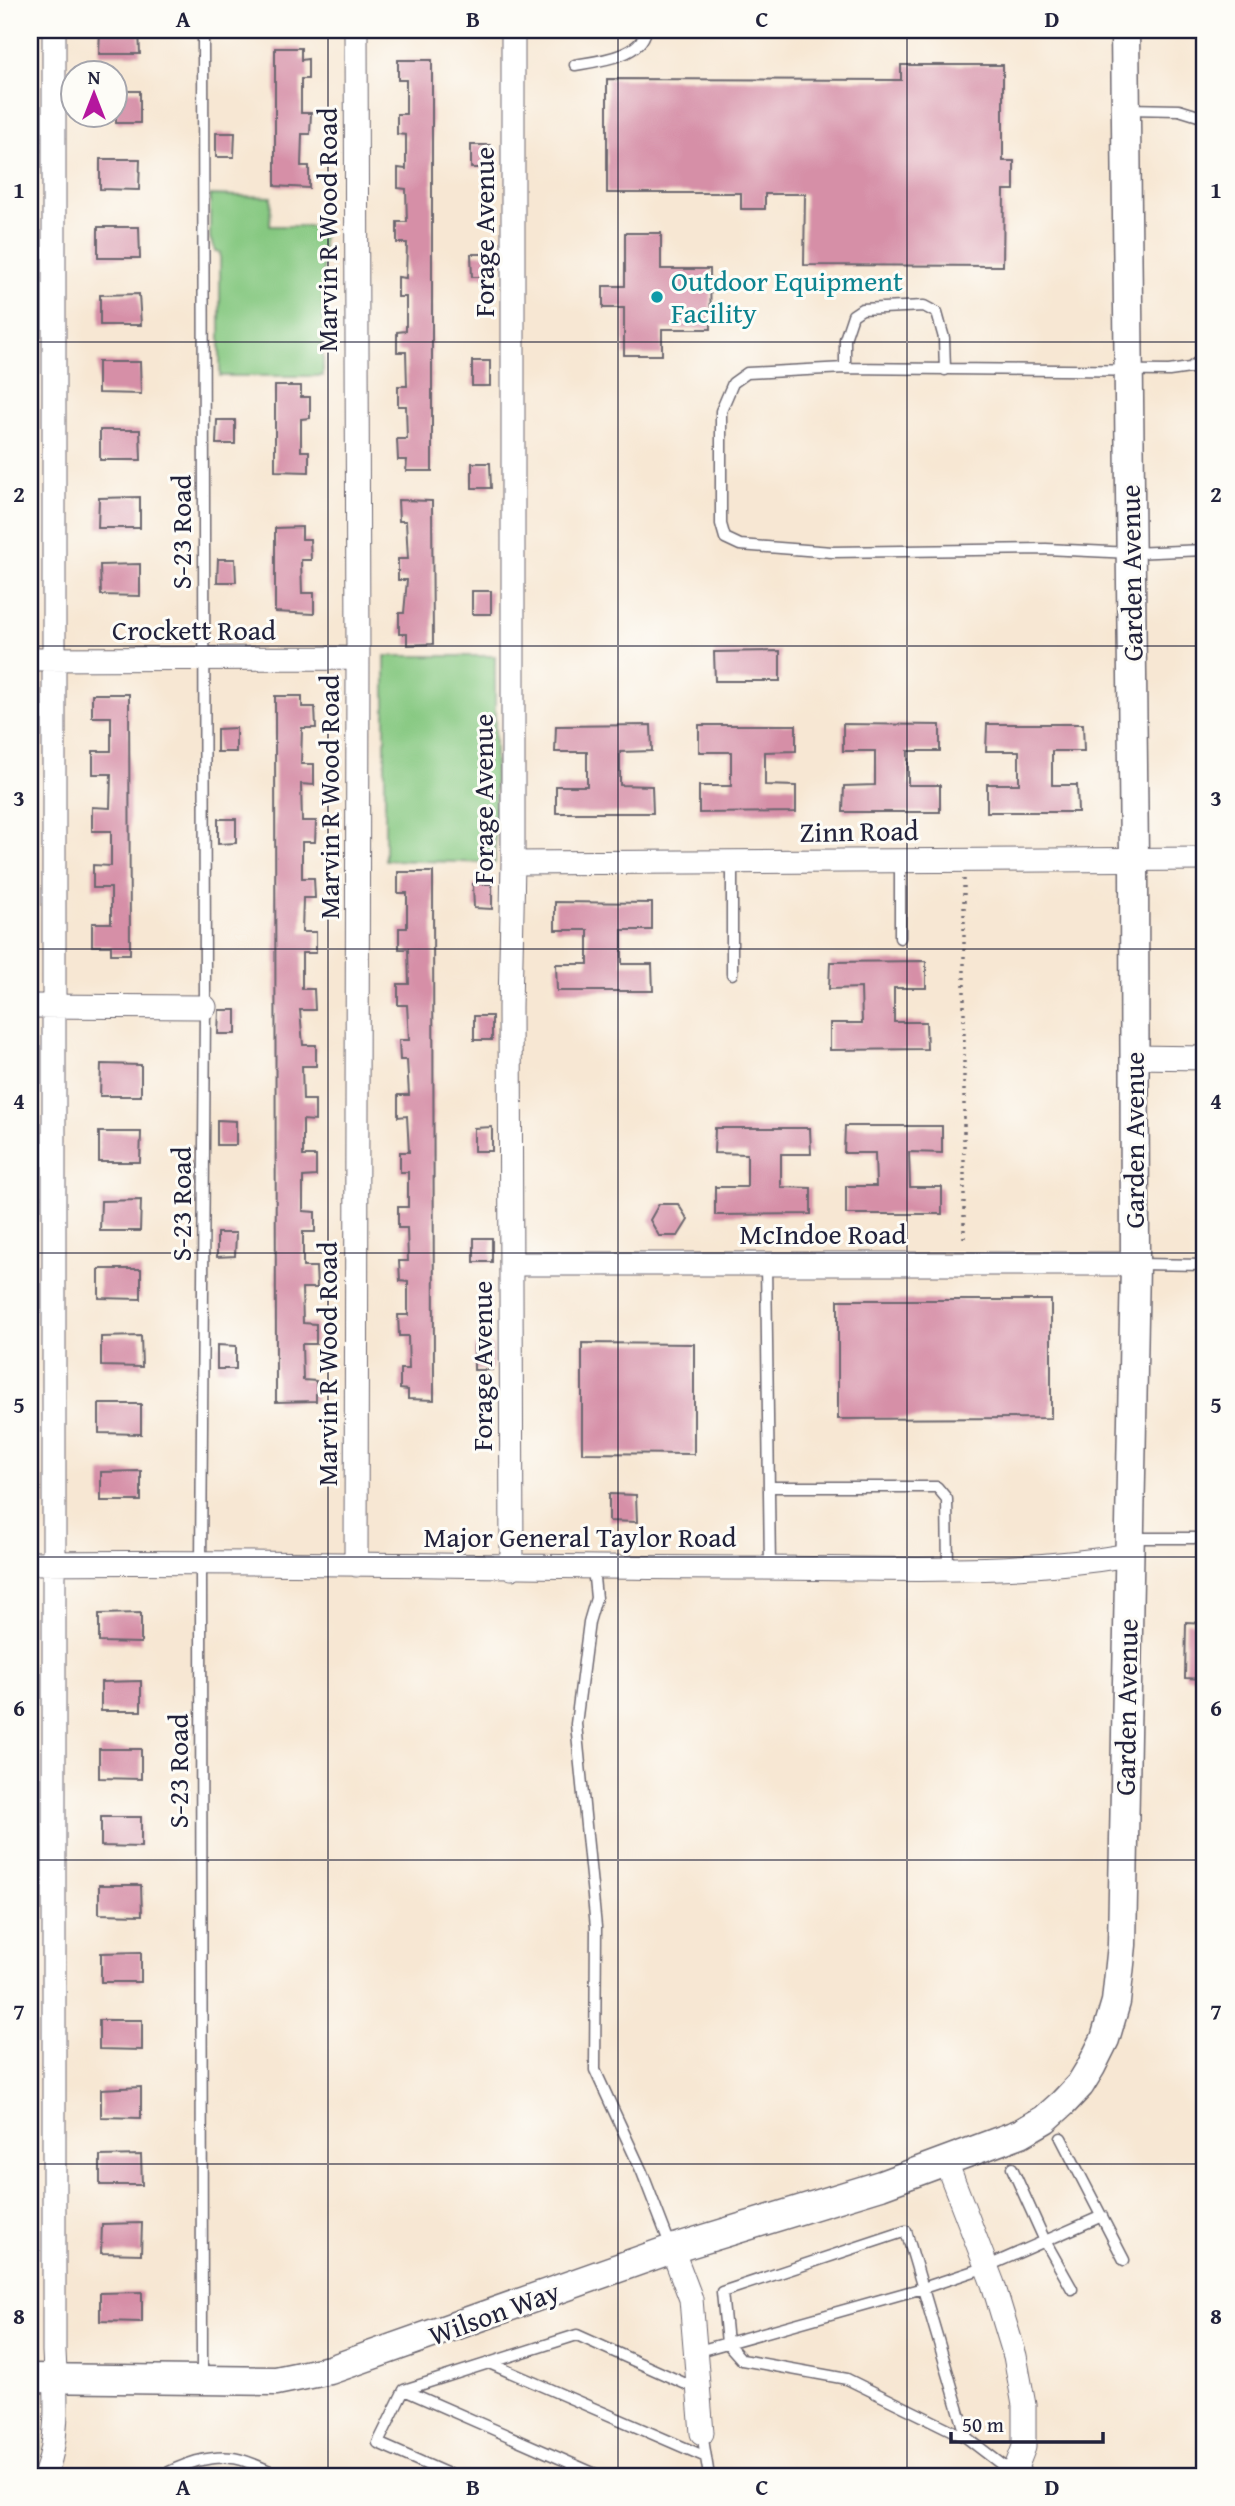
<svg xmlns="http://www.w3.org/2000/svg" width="1235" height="2506" viewBox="0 0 1235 2506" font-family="'Gentium Book Plus',serif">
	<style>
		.green { fill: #85c880; stroke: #54755e; stroke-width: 2 }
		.building { fill: #d68fa7 }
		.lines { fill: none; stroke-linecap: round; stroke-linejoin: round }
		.service-casing { stroke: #6d6770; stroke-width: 13 }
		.minor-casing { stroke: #6d6770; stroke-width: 25 }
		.tertiary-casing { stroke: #6d6770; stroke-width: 31 }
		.path { stroke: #6d6770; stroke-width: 3.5; stroke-dasharray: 2 5; stroke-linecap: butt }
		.service { stroke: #fff; stroke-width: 10 }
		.minor { stroke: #fff; stroke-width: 23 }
		.tertiary { stroke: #fff; stroke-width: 28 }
		.grid { fill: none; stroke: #22223b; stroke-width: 2; stroke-opacity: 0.55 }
		.culture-dot { fill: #0f9aa8; stroke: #fdfcf7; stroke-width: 2.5 }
		.labels { text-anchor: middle; stroke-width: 6; stroke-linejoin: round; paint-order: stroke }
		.street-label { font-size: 28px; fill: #22223b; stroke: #fdfcf7 }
		.culture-label { font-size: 28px; fill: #0d838f; stroke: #fdfcf7; text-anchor: start }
		.neatline { fill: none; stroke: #22223b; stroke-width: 2.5 }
		.grid-label { font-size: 23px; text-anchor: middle; font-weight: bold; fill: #22223b }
	</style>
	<rect width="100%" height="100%" fill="#fdfcf7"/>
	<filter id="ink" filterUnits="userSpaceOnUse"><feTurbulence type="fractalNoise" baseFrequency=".0143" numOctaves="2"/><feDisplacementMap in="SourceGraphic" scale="14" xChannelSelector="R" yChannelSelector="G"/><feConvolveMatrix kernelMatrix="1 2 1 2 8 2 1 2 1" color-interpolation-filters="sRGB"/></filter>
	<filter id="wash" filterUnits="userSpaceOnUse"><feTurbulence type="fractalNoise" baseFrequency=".00686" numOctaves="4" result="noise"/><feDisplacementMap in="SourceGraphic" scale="28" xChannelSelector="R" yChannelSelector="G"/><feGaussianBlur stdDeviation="1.57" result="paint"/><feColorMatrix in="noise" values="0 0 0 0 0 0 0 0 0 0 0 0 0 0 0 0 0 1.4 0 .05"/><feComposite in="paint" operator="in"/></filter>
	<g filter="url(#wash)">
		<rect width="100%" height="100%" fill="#f7e7d3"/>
		<!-- green -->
		<path class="green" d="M210 195 271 197 270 226H323V376H220V252L215 251 210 238Z
			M385 656H495V863L385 860Z
			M30 2396C44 2408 43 2438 39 2455 37 2462 33 2469 30 2476Z"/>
		<g id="blocks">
			<!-- building -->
			<path class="building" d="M100 30H139L140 54H99Z
				M275 48H301V60L308 59V79H301V113H311L310 134H302L301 166H309V188L275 186Z
				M398 60H432V471H406L407 460H398L397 439H407L406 406H398V386H407L406 352H397V332L406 331V297H398V277L406 278 407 243H397V222H407L406 189 398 188V168L406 169V135L397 134V114H406V80H398Z
				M901 65H1003V161H1014V190H1004L1003 266 804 265 805 194H765V209H741V193H607V79L901 80Z
				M116 91H140V123H116Z
				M216 133H235L234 157H216Z
				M471 145H490V168H471Z
				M100 159H140L139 190 100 189Z
				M98 227H139L140 258H98Z
				M625 233H661V269H710L711 329H662V355H624V308H603V286H625Z
				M471 254H490V277H472Z
				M139 294 141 325H100V295Z
				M472 361H490V386H472Z
				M98 362H140L141 394 98 393Z
				M275 386H301V397H310V418L301 419V451H309V472L275 471Z
				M217 420H235V444H216Z
				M100 430H140L141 460H100Z
				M472 463H490L491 488H472Z
				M140 497V528H98L99 498Z
				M398 500 432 501 433 644 407 645V634H399V613H404L407 580H398V559H408L406 521H399Z
				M302 527V539H310L311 560H301L302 593H314V614L275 612V528Z
				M218 559H235L236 582H217Z
				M140 564V596L101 595 100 565Z
				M472 591H491V614H472Z
				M780 651V681H715L714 652Z
				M92 694H129L130 954H111V946H92V923H111V888H93V865L111 866V831H92V807L110 808 111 774H93V751H111V717H92Z
				M275 696H302V707H315L316 728H302L301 764H314V785L301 784 302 821H316L315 842H302V878H314L315 898H303L302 932H316V953H302V989H314L315 1010H300L303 1045H316V1066H302L303 1100H315V1121L303 1120V1156H316V1176L303 1177V1211L315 1212V1232H303V1267H316L317 1288H302L303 1323 316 1324V1344H302L303 1380 316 1381V1401L276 1402Z
				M843 724 940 725V751H908V785H940V812H843L844 786 875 785V751H843Z
				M987 724H1083L1084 751H1052V785H1077L1078 812H987V784H1019V751H986Z
				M651 725 652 751 620 752V785L652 786 653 813H556V786H587V752H555L556 726Z
				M699 725H796V751L765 752V785L796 786V812L699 813V786H731V752H699Z
				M236 728V752H217V729Z
				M218 819H236V843L218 844Z
				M398 872H433L434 1400 408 1399V1390L400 1389V1369H409L408 1336H399L398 1315H408V1282L400 1281 399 1261H408L407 1228H398V1207H408V1172H400V1152H409L407 1116 398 1117V1095H409L407 1060H400L399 1040H409L407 1005H398V984H409L408 949H399V928H407V893H398Z
				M473 884H492V909L474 908Z
				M555 902 652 903V930H622V964H652L653 991H557L556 964H588V930H555Z
				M926 961V988H894V1022H926L927 1049 830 1050V1023H862L861 988 829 989 830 962Z
				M219 1010H236V1034H218Z
				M474 1016H492V1040H474Z
				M101 1064 141 1065V1096H100Z
				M217 1120 236 1121V1145H217Z
				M845 1126H942V1153L909 1152 910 1187H942V1214H846V1186H876L875 1153H844Z
				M492 1127V1151H474V1128Z
				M715 1128H810L811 1154H781V1187L811 1188V1214L715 1215V1187H747V1154L714 1153Z
				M99 1132H141L140 1162H99Z
				M141 1200 140 1231H100L101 1201Z
				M659 1204H678L688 1220 678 1236H659L650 1220Z
				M217 1233H236L235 1256 217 1257Z
				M474 1238H492V1262H474Z
				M99 1269H141V1299L99 1298Z
				M838 1300H1051V1418L838 1419Z
				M141 1336 142 1367 101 1366V1337Z
				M582 1343 694 1344V1454L582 1453Z
				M217 1345 236 1346V1369H217Z
				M493 1345 492 1370H474V1346Z
				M99 1404H141V1434L99 1433Z
				M141 1471V1501H101V1472Z
				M609 1494 636 1495 637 1522 609 1521Z
				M141 1613V1643L99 1642V1614Z
				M1186 1622 1205 1623V1679L1185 1678Z
				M141 1681V1711H101V1682Z
				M99 1749H141V1779L99 1778Z
				M101 1817H141V1847L101 1846Z
				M99 1885H141L142 1915 99 1914Z
				M141 1952V1982H101V1953Z
				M99 2020H142V2050L99 2049Z
				M141 2087V2118L101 2117V2089Z
				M141 2155 142 2185H100V2156Z
				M142 2223 141 2254 101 2253 102 2224Z
				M142 2292V2322L100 2321V2293Z"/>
		</g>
	</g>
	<g filter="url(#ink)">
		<use href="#blocks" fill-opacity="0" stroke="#6d6770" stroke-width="2"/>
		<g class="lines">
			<!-- service casing -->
			<g class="service-casing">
				<path id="service" d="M575 65C598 61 641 57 646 30
					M1126 109 1179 110 1205 118
					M1205 357 1190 368 1169 371 845 368 747 373 733 383 721 411V524L725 538 740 545 832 552 1046 549 1131 553 1205 550
					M845 368V339L853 315 862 309 924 306 937 313 944 338 945 370
					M732 863V974
					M900 938V861
					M766 1264 770 1568
					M1137 1264 1205 1265
					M769 1487H937L947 1499 948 1568
					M1131 1538H1205
					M593 1568 596 1598 589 1622 576 1724 596 1927 595 2070 642 2172 671 2247
					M1061 2138 1124 2260
					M1012 2168 1045 2241 1072 2289
					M695 2352 923 2288 986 2267 1102 2216
					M489 2363 706 2457
					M202 2379 201 1564 205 1007 203 30
					M404 2390 600 2476
					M702 2433 709 2476
					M967 2438 906 2231 722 2292 727 2343 742 2360 847 2379 967 2438 1014 2474
					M162 2476C173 2469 184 2465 197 2461 235 2452 246 2461 281 2476
					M453 2476 378 2443 404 2390 577 2335 697 2389"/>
			</g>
			<!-- minor casing -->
			<g class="minor-casing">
				<path id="minor" d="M30 659 358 658
					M513 863 1205 859
					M30 1006 205 1007
					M1134 1057 1205 1058
					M512 1264H1135
					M30 1563C273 1560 516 1568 759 1568 882 1568 1007 1576 1129 1555
					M356 1565 358 658 356 30
					M512 1568 510 1007 513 863V30
					M946 2162 993 2284 1015 2356 1024 2405V2447L1014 2473 1021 2476
					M672 2249 691 2299 702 2433
					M45 2476C60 2436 56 2394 54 2351V30"/>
			</g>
			<!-- tertiary casing -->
			<g class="tertiary-casing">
				<path id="tertiary" d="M30 2378 276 2381 330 2370 672 2249 881 2185 1021 2133 1045 2119 1063 2103 1080 2085 1091 2067 1105 2039 1116 2002 1122 1945 1135 1264 1134 858 1125 30"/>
			</g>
			<!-- path -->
			<path class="path" d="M964 879V1243"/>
			<!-- service -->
			<use href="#service" class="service"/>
			<!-- minor -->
			<use href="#minor" class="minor"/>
			<!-- tertiary -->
			<use href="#tertiary" class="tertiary"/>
		</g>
	</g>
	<!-- grid -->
	<path class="grid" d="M328 30V2476M618 30V2476M907 30V2476M30 342H1205M30 646H1205M30 949H1205M30 1253H1205M30 1557H1205M30 1860H1205M30 2164H1205"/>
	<!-- markers -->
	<circle class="culture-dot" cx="657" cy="297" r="7"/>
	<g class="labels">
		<!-- street labels -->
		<g class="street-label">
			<text transform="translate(327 230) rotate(-90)" y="10">Marvin R Wood Road</text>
			<text transform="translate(484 232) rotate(-90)" y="10">Forage Avenue</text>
			<text transform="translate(181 532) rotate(-90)" y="10">S-23 Road</text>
			<text transform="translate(1131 573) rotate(-91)" y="10">Garden Avenue</text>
			<text x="194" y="640">Crockett Road</text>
			<text transform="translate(329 797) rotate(-90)" y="10">Marvin R Wood Road</text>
			<text transform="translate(483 799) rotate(-90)" y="10">Forage Avenue</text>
			<text transform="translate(859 831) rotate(-1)" y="10">Zinn Road</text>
			<text transform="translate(1134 1140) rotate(-90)" y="10">Garden Avenue</text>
			<text transform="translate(181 1204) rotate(-90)" y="10">S-23 Road</text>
			<text x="823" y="1244">McIndoe Road</text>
			<text transform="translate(327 1364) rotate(-90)" y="10">Marvin R Wood Road</text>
			<text transform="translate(482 1366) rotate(-90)" y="10">Forage Avenue</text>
			<text x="580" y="1547">Major General Taylor Road</text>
			<text transform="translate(1126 1707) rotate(-89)" y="10">Garden Avenue</text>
			<text transform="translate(178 1771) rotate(-90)" y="10">S-23 Road</text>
			<text transform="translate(494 2313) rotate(-20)" y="10">Wilson Way</text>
		</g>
		<!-- culture labels -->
		<g class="culture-label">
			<text x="671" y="291">Outdoor Equipment<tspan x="671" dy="32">Facility</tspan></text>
		</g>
	</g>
	<!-- margin -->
	<rect width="1235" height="2506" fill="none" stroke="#fdfcf7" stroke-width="77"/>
	<!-- north arrow -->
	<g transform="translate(94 94)"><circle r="33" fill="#fdfcf7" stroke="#a5a5ac" stroke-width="2"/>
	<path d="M0-5L12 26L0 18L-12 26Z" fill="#b5179e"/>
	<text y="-10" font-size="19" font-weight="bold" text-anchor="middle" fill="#22223b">N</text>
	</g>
	<!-- scale -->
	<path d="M951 2432v10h152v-10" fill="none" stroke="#22223b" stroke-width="3.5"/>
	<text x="962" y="2432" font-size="21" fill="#22223b" stroke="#fdfcf7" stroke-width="5" paint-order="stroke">50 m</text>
	<rect x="38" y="38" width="1158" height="2430" class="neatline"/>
	<g class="grid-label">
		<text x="183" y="27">A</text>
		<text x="473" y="27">B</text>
		<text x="762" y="27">C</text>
		<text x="1052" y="27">D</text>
		<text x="19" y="198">1</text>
		<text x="1216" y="198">1</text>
		<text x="19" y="502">2</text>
		<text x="1216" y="502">2</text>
		<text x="19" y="806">3</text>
		<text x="1216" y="806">3</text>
		<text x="19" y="1109">4</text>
		<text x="1216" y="1109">4</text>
		<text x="19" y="1413">5</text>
		<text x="1216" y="1413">5</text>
		<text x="19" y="1716">6</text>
		<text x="1216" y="1716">6</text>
		<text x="19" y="2020">7</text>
		<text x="1216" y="2020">7</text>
		<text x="19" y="2324">8</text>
		<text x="1216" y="2324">8</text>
		<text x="183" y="2495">A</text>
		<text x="473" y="2495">B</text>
		<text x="762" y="2495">C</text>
		<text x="1052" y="2495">D</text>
	</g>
</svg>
